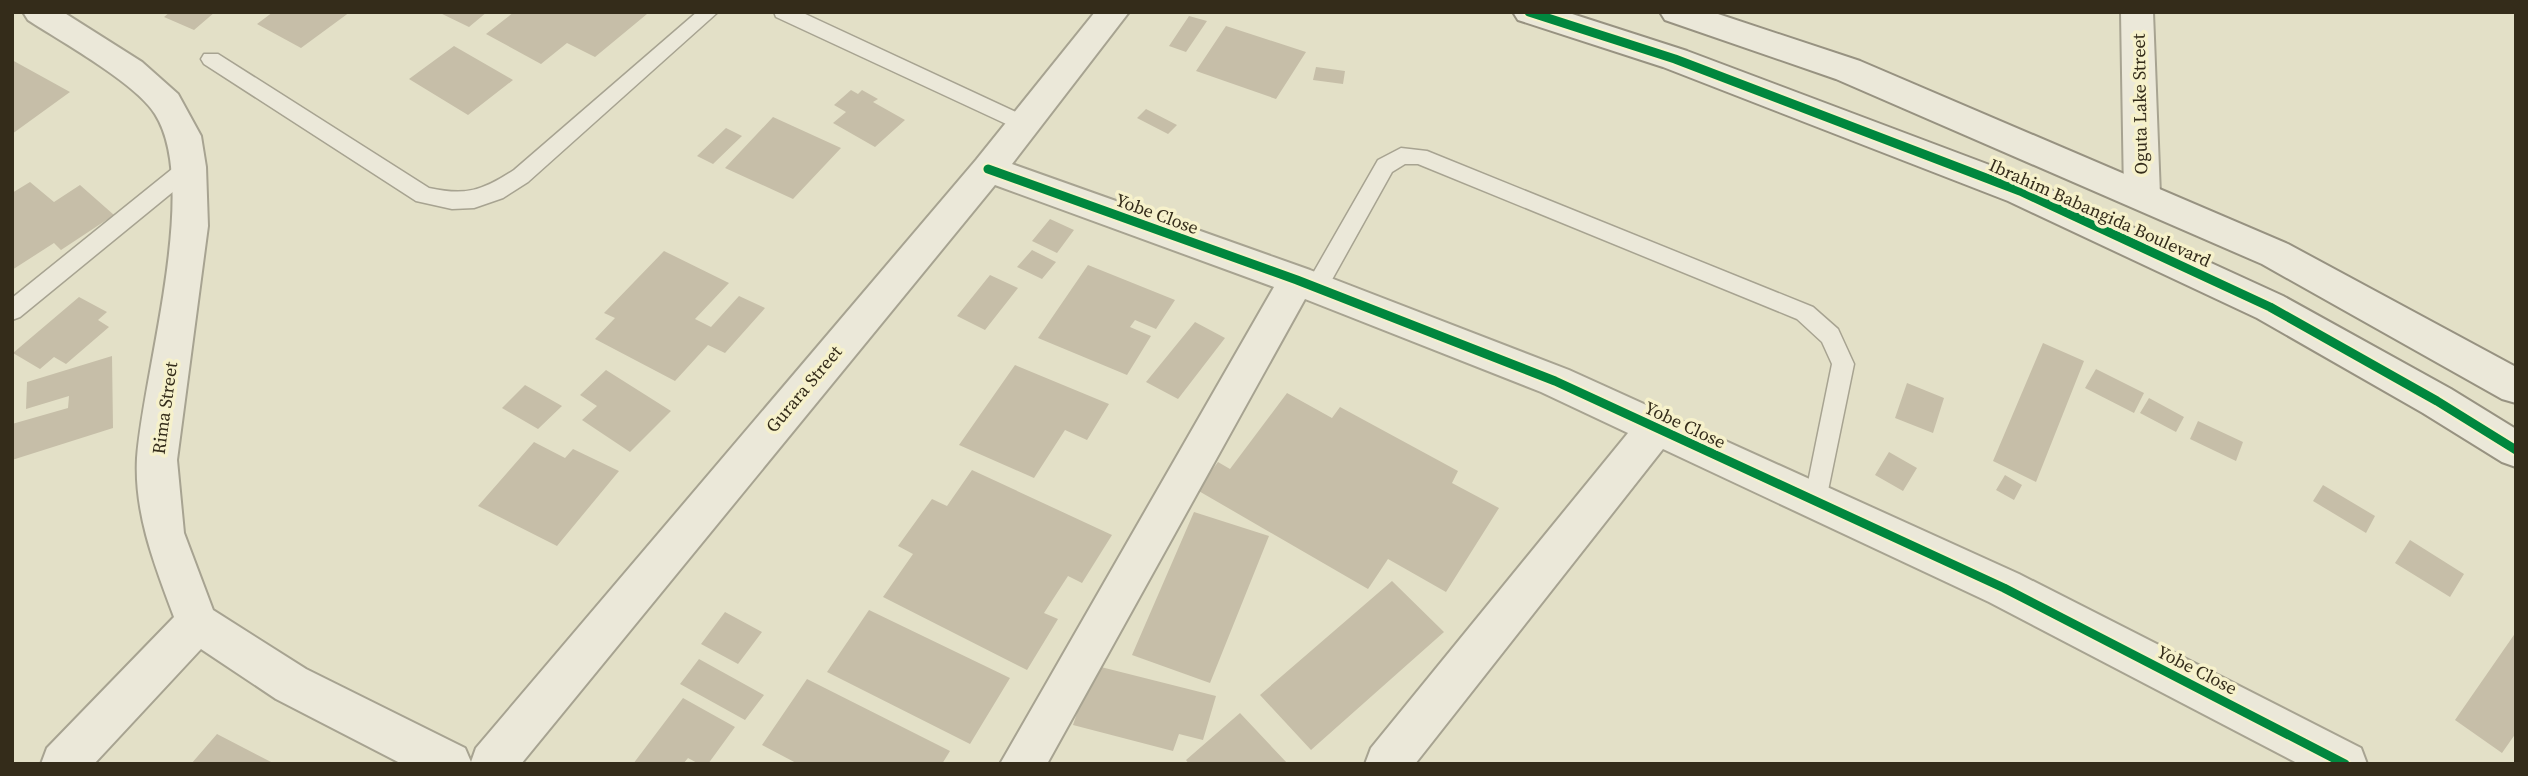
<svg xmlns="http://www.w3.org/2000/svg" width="2528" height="776" viewBox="0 0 2528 776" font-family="'Source Serif 4',serif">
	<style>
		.building { fill: #c6bea8 }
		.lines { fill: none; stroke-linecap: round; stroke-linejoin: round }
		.lane-casing { stroke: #a7a391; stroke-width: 3 }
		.street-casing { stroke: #a7a391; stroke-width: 4 }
		.secondary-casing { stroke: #979281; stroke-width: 4 }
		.lane { fill: #ebe8d9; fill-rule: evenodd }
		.street { fill: #ebe8d9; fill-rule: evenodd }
		.secondary { fill: #ebe8d9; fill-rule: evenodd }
		.cycleway-casing { stroke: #f6f1cb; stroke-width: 13 }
		.cycleway { stroke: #00873e; stroke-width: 9 }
		.labels { text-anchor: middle; stroke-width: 7; stroke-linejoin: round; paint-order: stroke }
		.street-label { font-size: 18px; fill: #342c1a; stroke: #f6f1cb }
	</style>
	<rect width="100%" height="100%" fill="#e3e0c7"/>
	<!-- building -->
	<path class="building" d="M170 12H215L194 30 164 17Z
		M273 12H350L301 48 257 24Z
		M438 12H487L469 27Z
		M514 12H644L647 14 595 57 567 43 541 64 486 34Z
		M1189 16 1207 21 1186 52 1169 46Z
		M1226 26 1306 52 1276 99 1196 71Z
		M454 46 513 80 468 115 409 79Z
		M12 60 70 92 12 134Z
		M1316 67 1345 71 1343 84 1313 80Z
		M851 90 858 94 862 90 878 99 873 102 905 120 875 147 833 123 846 112 834 105Z
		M1146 109 1177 125 1168 134 1137 118Z
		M773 117 841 148 793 199 725 168Z
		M726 128 742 136 713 164 697 156Z
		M30 182 54 202 80 185 114 215 61 250 54 243 12 270V193Z
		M1050 219 1074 230 1057 253 1032 241Z
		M1032 250 1056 262 1042 279 1017 267Z
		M664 251 729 283 695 319 711 327 739 296 765 308 725 353 708 345 675 381 595 339 615 318 604 313Z
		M1088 265 1175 300 1156 329 1135 320 1130 327 1151 336 1127 375 1038 338Z
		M990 275 1018 288 985 330 957 316Z
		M79 297 107 312 98 320 109 327 66 364 54 357 40 369 13 353Z
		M1195 322 1225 338 1178 399 1146 382Z
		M2043 343 2084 361 2036 482 1993 461Z
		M112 356 113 428 12 460V424L68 408 69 396 26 409 27 382Z
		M1015 365 1109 404 1087 440 1065 430 1034 478 959 445Z
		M2096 369 2144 393 2134 413 2085 388Z
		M606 370 671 411 630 452 582 420 597 406 580 395Z
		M1907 383 1944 398 1933 433 1895 418Z
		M525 385 562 406 538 429 502 408Z
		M1287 393 1332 418 1340 407 1458 471 1452 483 1499 508 1446 592 1388 559 1368 589 1197 490 1218 462 1230 469Z
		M2149 398 2184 417 2176 432 2140 413Z
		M2198 421 2243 442 2236 461 2190 439Z
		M534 442 565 458 573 449 619 471 557 546 478 506Z
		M1889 452 1917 468 1903 491 1875 475Z
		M972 470 1112 535 1082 583 1068 576 1044 613 1058 619 1027 670 883 597 913 554 898 546 932 499 947 506Z
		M2005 475 2022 485 2014 500 1996 490Z
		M2323 485 2375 516 2366 533 2313 501Z
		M1194 512 1269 536 1210 683 1132 655Z
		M2410 540 2464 574 2450 597 2395 563Z
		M1392 581 1444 632 1311 750 1260 695Z
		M869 610 1010 678 970 744 827 672Z
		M725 612 762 632 738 664 701 644Z
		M2516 632V733L2502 753 2455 720Z
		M699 659 764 695 745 720 680 684Z
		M1093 665 1216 696 1203 740 1179 734 1173 751 1073 725Z
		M807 679 950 751 942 764H798L762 745Z
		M683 698 735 727 708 764H699L688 758 683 764H633Z
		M1240 713 1288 764H1189L1186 760Z
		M217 734 275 764H191Z"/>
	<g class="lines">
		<!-- lane casing -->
		<g class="lane-casing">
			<path id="lane" d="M697 12H718L528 182 503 198 474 208 452 209 416 201 204 64 201 59 204 54H218L429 188C466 196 482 191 514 170Z
				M774 12H801L1031 119 1034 124 1031 129 1024 132 1017 129 776 17Z
				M1401 148 1427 151 1813 307 1838 329 1854 364 1824 510 1816 513 1808 510 1804 502 1832 364 1822 342 1797 319 1418 164H1405L1392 172 1324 294 1316 297 1308 294 1305 288 1308 282 1378 160Z
				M189 159 196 161 199 167 196 173 20 317 12 320V298L182 161Z"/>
		</g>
		<!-- street casing -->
		<g class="street-casing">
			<path id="street" d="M23 12H63L142 62 178 94 201 136 206 167 208 226 177 460 184 533 213 610 306 669 465 748 471 762 476 748 976 160 1095 12H1129L1012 164 1310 270 1569 370 2019 574 2361 748 2367 764H2299L1989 602 1663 449 1415 764H1365L1371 748 1628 433 1541 392 1305 299 1047 764H1000L1274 287 995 185 521 764H402L276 699 201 649 94 764H41L47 748 174 617C155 566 134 514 137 458 143 372 201 186 155 114 136 83 60 41 28 20Z
				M2121 12H2153L2160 195 2154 205 2142 209 2130 205 2124 195Z"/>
		</g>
		<!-- secondary casing -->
		<g class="secondary-casing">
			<path id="secondary" d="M1513 12H1566L1687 51 2032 181 2283 296 2451 389 2516 429V467L2502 462 2423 413 2257 318 2008 201 1663 67 1518 20Z
				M1660 12H1712L1860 61 2288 244 2516 367V403L2502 399 2262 264 1836 79 1665 20Z"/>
		</g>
		<!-- lane -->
		<use href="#lane" class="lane"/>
		<!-- street -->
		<use href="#street" class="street"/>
		<!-- secondary -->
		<use href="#secondary" class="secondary"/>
		<!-- cycleway casing -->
		<g class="cycleway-casing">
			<path id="cycleway" d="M1529 12 1675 59 2020 191 2270 307 2437 401 2516 450
				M988 169 1297 280 1555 381 2004 588 2345 764"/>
		</g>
		<!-- cycleway -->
		<use href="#cycleway" class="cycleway"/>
	</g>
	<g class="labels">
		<!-- street labels -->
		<g class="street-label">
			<text transform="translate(2140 104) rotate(-91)" y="6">Oguta Lake Street</text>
			<text transform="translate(2100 213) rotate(24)" y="6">Ibrahim Babangida Boulevard</text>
			<text transform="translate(1157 214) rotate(20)" y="6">Yobe Close</text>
			<text transform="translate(804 389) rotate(-50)" y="6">Gurara Street</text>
			<text transform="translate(165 408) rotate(-82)" y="6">Rima Street</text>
			<text transform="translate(1685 425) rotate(25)" y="6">Yobe Close</text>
			<text transform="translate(2197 670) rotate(27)" y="6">Yobe Close</text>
		</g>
	</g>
	<!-- border -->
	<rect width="2528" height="776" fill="none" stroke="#342c1a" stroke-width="28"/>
</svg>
